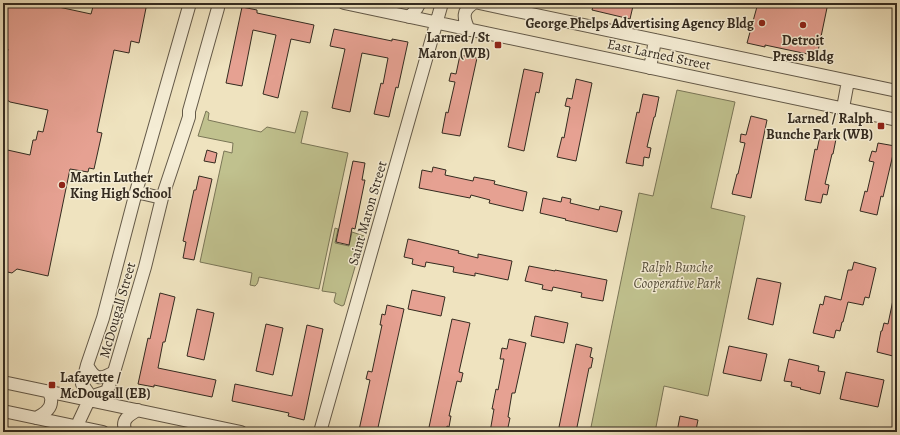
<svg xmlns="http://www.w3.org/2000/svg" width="900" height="435" viewBox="0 0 900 435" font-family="Alegreya,serif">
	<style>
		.green { fill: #c0c18e; stroke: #7a7657 }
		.building { fill: #e6a192; stroke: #342b20 }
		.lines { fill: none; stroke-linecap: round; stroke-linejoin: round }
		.minor-casing { stroke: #635948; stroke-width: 14 }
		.minor { stroke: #f5edd5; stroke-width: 12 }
		.poi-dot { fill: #8f2418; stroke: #f5edd5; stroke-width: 1.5 }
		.labels { text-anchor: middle; stroke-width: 3; stroke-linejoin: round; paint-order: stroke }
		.poi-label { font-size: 14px; font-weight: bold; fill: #342b20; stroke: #f5edd5; text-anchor: end }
		.street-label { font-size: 14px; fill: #342b20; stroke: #f5edd5 }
		.park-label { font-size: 14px; font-style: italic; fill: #57503c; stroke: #f5edd5 }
	</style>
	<rect width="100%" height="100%" fill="#efe3bf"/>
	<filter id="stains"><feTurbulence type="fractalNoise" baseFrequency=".005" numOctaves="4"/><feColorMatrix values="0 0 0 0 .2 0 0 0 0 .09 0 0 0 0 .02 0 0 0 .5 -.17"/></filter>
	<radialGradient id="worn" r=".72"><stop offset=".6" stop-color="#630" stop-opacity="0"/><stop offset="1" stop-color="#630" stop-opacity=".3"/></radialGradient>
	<!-- green -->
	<path class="green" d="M677 90 735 102 711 208 745 216 708 396 664 386 655 432H590L639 193 653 196Z
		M206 111 209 113 208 120 261 132 267 127 295 133 301 111 308 112 301 143 348 153 319 289 259 277C258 281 258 284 255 286L250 285 252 273 200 262 224 151 232 153 233 143 198 136Z
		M335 228 338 229 335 243 349 246 352 232 364 236 344 305 342 306 335 303 334 301 336 293 322 291Z"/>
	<!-- building -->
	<path class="building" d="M3 3H40L91 14 94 3H147L139 43 131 41 129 53 114 50 97 132 102 133 94 169 89 168 88 172 70 169 48 276 17 269 12 273 3 271V149L30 155 33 140H36L38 131 43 132 48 110 10 102 3 97V73L8 49 3 48Z
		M594 3H624L623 4 633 6 630 19 592 10Z
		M758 3H828L817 56 765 45V47L747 43Z
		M242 7 257 10V13L314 25 310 43 291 39 278 98 263 94 276 35 253 30 242 86 226 83Z
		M334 29 392 41V39L408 42 398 88 396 87 389 117 374 114 381 83 383 84 388 58 362 53 350 112 332 108 345 49 330 46Z
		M460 55 477 58 460 136 442 133 446 112 448 113 455 82 449 81 451 73 456 74Z
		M524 69 543 73 539 93 536 92 524 151 508 147Z
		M576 79 592 83 576 161 557 157 562 137 564 138 570 107 565 106 567 98 572 99Z
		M643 94 659 97 655 117H654L647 147 651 148 649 158 644 157 643 166 626 163 637 112 639 113Z
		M751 116 767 120 751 198 732 194 737 174H738L745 143 740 142 741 134 746 135Z
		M821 131 837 134 833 154H832L825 184 829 185 827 195 823 194 821 203 805 200 815 149 817 150Z
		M878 143 895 146 883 197 881 196 877 215 860 211 865 191 867 192 874 162 869 161 872 151 876 152Z
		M207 150 217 153 215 163 204 161Z
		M353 161 365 163 362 180H365L355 229 352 228 349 245 336 242Z
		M433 167 446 170 445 175 473 181 474 177 495 181 494 184 527 192 523 211 489 203 490 200 471 195 470 198 419 188 422 170 432 172Z
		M199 176 212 179 194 260 183 258 186 242 183 241 194 190H196Z
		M562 197 571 199 570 203 599 210 600 206 622 211 617 232 565 220 566 219 540 213 543 198 561 202Z
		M408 239 459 251 458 253 478 258V254L512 261 508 280 475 273V276L453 272 454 267 426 262 425 267 412 264 413 259 404 257Z
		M854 262 876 268 869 298 865 297 863 305 848 302 843 322H842L840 331 836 330 834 338 813 333 820 304 823 305 825 296 841 300 848 270H852Z
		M529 266 555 271V270L607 280 603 301 581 297 582 293 553 287 552 291 542 289 543 285 525 281Z
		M757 278 781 283 773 325 748 319Z
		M412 290 445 297 441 316 408 309Z
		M160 293 175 297 165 342H163L158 368 216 380 212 397 154 385V387L138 384 148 338 150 339Z
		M893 300 897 301V357L877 352 881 331H882L884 323 888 324Z
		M387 305 404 309 377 432H368L359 430 370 380 366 379 368 371 372 372 382 325H380L382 314 385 315Z
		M197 309 214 313 204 360 187 356Z
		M535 316 568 323 564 343 531 336Z
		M452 319 470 323 459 372 463 373 461 382 457 381 449 416H451L449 427 447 426 446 432H428Z
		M266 324 283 328 273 375 256 371Z
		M307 325 323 329 304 420 288 416 289 413 232 401 235 384 292 396Z
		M509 339 526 343 515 393H512L508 417 510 418 507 432H490L494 409H492L496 389 498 390 504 359H500L502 348 507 349Z
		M576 344 592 348 590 357 593 358 591 368H589L576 432H558Z
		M729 346 767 354 761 381 723 373Z
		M789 359 819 366 818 371 825 372 820 394 800 389 801 388 791 386 792 382 784 381Z
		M846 372 884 380 878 407 840 399Z
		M680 416 698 420 696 430H694V432H677Z"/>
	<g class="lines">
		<!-- minor casing -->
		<g class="minor-casing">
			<path id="minor" d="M190 3 136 192 103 318 87 365 82 384 89 394V400C97 392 99 395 107 391L114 372 145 267 162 198 189 117V111L218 8V3
				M344 3 897 120
				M479 3 897 91
				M409 17C413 13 418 9 419 3
				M469 30C463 18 462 10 474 3
				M650 68 655 40
				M843 108 848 81
				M136 192 162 198
				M87 365C95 380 100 380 114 372
				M3 382 241 432
				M3 411 103 432
				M36 418C42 415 51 410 51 402 52 399 50 395 49 392
				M74 432 89 400
				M126 432C120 420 129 415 138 410
				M320 432 442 3"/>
		</g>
		<!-- minor -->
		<use href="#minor" class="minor"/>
	</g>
	<!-- markers -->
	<g class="poi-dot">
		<circle cx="762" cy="23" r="4"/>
		<circle cx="803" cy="25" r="4"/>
		<rect x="494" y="41" width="8" height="8" rx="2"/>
		<rect x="877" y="122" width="8" height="8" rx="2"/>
		<circle cx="62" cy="185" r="4"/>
		<rect x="48" y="381" width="8" height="8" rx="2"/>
	</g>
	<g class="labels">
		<!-- poi labels -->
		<g class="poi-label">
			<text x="754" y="28">George Phelps Advertising Agency Bldg</text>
			<text x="490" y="42">Larned / St<tspan x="490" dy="16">Maron (WB)</tspan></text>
			<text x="803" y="45" text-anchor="middle">Detroit<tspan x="803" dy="16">Press Bldg</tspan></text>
			<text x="873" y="123">Larned / Ralph<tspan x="873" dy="16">Bunche Park (WB)</tspan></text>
			<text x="70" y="182" text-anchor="start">Martin Luther<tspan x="70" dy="16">King High School</tspan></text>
			<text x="60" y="382" text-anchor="start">Lafayette /<tspan x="60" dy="16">McDougall (EB)</tspan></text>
		</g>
		<!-- street labels -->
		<g class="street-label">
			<text transform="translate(659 54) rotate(12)" y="5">East Larned Street</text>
			<text transform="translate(367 213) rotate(-74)" y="5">Saint Maron Street</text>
			<text transform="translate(117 310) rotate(-74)" y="5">McDougall Street</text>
		</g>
		<!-- park labels -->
		<g class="park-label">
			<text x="677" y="272">Ralph Bunche<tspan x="677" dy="16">Cooperative Park</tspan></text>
		</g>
	</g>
	<!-- margin -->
	<rect width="900" height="435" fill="none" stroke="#efe3bf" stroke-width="16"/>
	<rect x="4" y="4" width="892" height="427" fill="none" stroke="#342b20" stroke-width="2"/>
	<rect x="8" y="8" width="884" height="419" fill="none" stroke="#342b20"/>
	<rect width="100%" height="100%" filter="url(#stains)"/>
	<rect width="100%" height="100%" fill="url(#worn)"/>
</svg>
